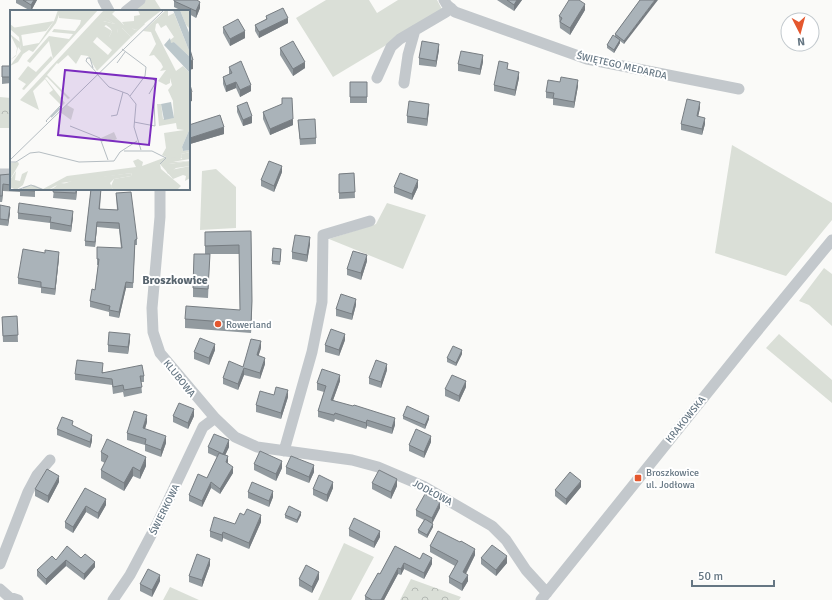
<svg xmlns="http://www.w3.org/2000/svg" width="832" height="600" viewBox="0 0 832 600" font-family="Signika,sans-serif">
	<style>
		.green { fill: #dadfd7 }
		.forest { fill: url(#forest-crowns) }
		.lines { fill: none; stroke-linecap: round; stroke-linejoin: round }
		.minor { stroke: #c3c8cc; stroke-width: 11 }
		.wall { fill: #929a9f }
		.shaded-wall { fill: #777d82 }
		.building { fill: #aab3b9; stroke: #777d82 }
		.poi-dot { fill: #e4572e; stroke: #fff; stroke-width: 1.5 }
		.labels { text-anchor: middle; stroke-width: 4; stroke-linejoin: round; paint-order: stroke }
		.street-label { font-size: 10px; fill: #657683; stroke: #fff }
		.poi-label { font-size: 10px; fill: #657683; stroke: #fff; text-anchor: start }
		.quarter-label { font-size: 12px; font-weight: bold; fill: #57646e; stroke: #fff }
		.inset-river { fill: none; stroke: #bbc7cb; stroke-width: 2 }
		.inset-road { fill: none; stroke: #b5bdc2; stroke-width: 1 }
		.view { fill: #7b2cbf; fill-opacity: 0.15; stroke: #7b2cbf; stroke-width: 2 }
		.inset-edge { fill: none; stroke: #657683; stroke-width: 2 }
	</style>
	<defs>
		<pattern id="forest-crowns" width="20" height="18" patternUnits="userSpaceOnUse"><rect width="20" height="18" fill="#dadfd7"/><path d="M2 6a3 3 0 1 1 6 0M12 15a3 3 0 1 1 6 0" fill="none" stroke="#b4b9b4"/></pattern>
	</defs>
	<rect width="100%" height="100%" fill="#fafaf8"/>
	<!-- green -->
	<path class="green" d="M145 0H155L162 11H131Z
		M326 0H369L377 13 398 0H437L443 11 333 77 296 18Z
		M732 145 832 203V220L786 276 715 253Z
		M216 169 236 187V228L200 230 202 171Z
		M387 203 426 215 403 269 329 239 376 224Z
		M824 268 832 274V326L809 305 799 301Z
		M779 334 832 380V403L766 348Z
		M344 543 374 557 351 600H318Z
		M170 587 199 600H163Z"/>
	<!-- forest -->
	<path class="forest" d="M0 97 11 98V128H0Z
		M411 579 461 597 459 600H400Z"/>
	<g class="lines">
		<!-- minor -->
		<path class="minor" d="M103 0 109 11
			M444 0 447 5 455 12 587 59 739 89
			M126 11 140 0
			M377 78 391 47 400 39 446 12 451 8
			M404 83 408 55 415 30
			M0 174H11
			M160 189V217L152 308 153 332 160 353 215 418 235 437 257 447 352 460 378 467 423 486 492 526 506 540 526 570 547 593
			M284 451 312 352 322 302 323 235 370 221
			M0 564 28 492 37 475 50 460
			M0 589 9 597 18 600
			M113 600 130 575 157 524 203 427 215 418
			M541 600 749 341 832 240"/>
	</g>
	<!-- wall -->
	<path class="wall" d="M16 0H37L31 11 16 3Z
		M497 0H522L514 11Z
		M640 0 624 44 620 41V43L614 53 607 48V45L615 37V34Z
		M174 1 200 8 196 18 189 14V11H182L174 7Z
		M585 10 570 35 560 28 559 16Z
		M266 16 288 23 259 38 255 31V25L266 19Z
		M223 27 245 38 230 46 223 33Z
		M280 48 305 68 293 76 280 55Z
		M439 50 436 67 419 65V58Z
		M483 62 480 75 458 71V64Z
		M2 66H11V83L2 84Z
		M229 67 251 91 240 97 236 88 226 92 223 84V77L229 74Z
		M508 70 519 78 515 96 494 91V85Z
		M350 82H367V103H350Z
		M578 86 574 108 553 105V99L546 98V92Z
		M237 106 252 123 243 126 237 112Z
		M700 108 698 116 705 124 702 135 681 130V124Z
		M429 110 427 126 407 123V116Z
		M263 112 293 125 270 135 263 119Z
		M298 120 316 138V144L300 145Z
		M189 125 224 134 190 144 189 140Z
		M11 132V152L10 151Z
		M282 172 274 192 261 186V180Z
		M354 173 355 198 339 199V174Z
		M11 174V189H35V197L20 196V192L3 191 2 202H0V175Z
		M394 187H418L412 200 394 193Z
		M54 189H77L76 200 53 198Z
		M91 189H101L100 209 117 210 116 193 137 239V245H135L133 288H126L119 318 109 316V312L90 307V301L95 290 98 265H97V259L121 248 119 229 97 227 95 247 85 246V241Z
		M0 205 10 213 8 226 0 225Z
		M18 213 73 217 71 232 50 229V223L18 219Z
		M251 231 252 310 251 333 185 328V319L240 310 239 254H210L208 298 193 297V288L205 254V232Z
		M310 244 307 262 292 259V252Z
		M273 248 281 249 280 265 272 264Z
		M45 253 59 258 55 295 41 293V288L18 284V278Z
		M367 261 361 280 347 275V269Z
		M356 305 352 320 336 316V309Z
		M17 316 18 342H3L2 317Z
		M130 340 128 354 108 352V345Z
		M345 340 339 356 325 352V345Z
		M261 348 258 356 265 364 260 379 244 375 238 390 223 384V378L243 367Z
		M215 350 209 365 194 359V352Z
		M462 354 456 366 447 362V358Z
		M103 370 102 372 144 376V382H141L142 393 124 397 123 392 113 394 112 385 75 380V374Z
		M387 370 381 388 369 384V378Z
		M340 381 333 400 395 425 392 434 367 426 366 429 335 419 334 422 318 417V411L324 392 317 390V383Z
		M466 387 459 402 445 396V389Z
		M274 395 288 397 281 419 256 412V405Z
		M173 416H194L188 429 173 422Z
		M403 416 429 419 425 429 403 419Z
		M147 422 145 429 166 443 161 457 145 451V445L127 440V433Z
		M73 426 92 441 90 448 57 435V429Z
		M431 442 424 458 409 451V445Z
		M208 447H229L225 455 228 462 227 463 233 473 220 494 211 488 202 507 189 501V495L207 478 217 457 208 453Z
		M101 452 146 466 140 479 133 476 124 491 101 478V470L105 463 101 461Z
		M254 464 282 468 276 481 254 470Z
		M286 467 314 472 309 483 286 474Z
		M59 482 48 503 35 496V489Z
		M372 483 397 486 391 499 372 489Z
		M581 487 566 505 555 496V490Z
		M85 488 106 505 98 519 86 512 73 533 65 528V522Z
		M333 488 327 502 313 495V489Z
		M248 492 273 497 269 507 248 498Z
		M440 508 432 523 433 527 427 538 418 533V530L424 520 416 516V510Z
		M285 515H301L297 523 285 518Z
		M261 522 249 549 223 538 222 542 210 537V531L235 524Z
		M349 529 380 537 374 548 349 536Z
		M395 546 420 559 432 564 424 579 404 569 401 575 398 574 384 600H365V596L380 574Z
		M430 546 475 555 466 574 468 581 462 591 449 583V577L455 566 430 552Z
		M81 558 95 567 84 580 66 566 46 585 37 576V570L56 560Z
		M481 558 507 563 496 576 481 564Z
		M210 565 202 587 189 582V576Z
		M299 579H319L312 593 299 586Z
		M160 581 152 597 140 591V584Z"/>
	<!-- shaded-wall -->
	<path class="shaded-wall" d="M34 0H37L31 11V5Z
		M517 0H522L514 11V5Z
		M655 0H658L624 44V41Z
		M200 2V8L196 18V11Z
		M585 4V10L570 35V28Z
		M288 18V23L259 38V32Z
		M245 31V38L230 46V39Z
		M620 40V43L614 53V50Z
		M439 44V50L436 67V61Z
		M483 55V62L480 75V69Z
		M193 60V69L189 70V61Z
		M305 62V68L293 76V69Z
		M519 72V78L515 96V90Z
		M578 80V86L574 108V102Z
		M236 82V88L226 92V86Z
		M251 85V91L240 97V90Z
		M192 92V101L189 102V93Z
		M700 102V108L697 122V116Z
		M429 104V110L427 126V119Z
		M252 116V123L243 126V120Z
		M705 118V124L702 135V129Z
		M293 119V125L270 135V129Z
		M224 127V134L190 144V138Z
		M282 166V172L274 192V186Z
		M418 180V187L412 200V194Z
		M3 184V191L2 202V196Z
		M76 189H77L76 200Z
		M10 207V213L8 226V220Z
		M73 211V217L71 232V226Z
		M97 222V227L95 247V242Z
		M310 237V244L307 262V255Z
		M59 252V258L55 295V289Z
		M367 255V261L361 280V273Z
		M126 282V288L119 318V312Z
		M356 299V305L352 320V314Z
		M252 301V310L251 333V324Z
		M130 334V340L128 354V347Z
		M345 334V340L339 356V350Z
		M261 341V348L257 361V355Z
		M215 344V350L209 365V358Z
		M462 350V354L456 366V363Z
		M265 358V364L260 379V373Z
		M387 364V370L381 388V382Z
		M244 368V375L238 390V384Z
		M340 375V381L331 406V400Z
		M466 381V387L459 402V396Z
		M288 390V397L281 419V413Z
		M194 409V416L188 429V423Z
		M147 415V422L143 435V428Z
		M429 416V419L425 429V425Z
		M395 418V425L392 434V428Z
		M367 420V426L366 429V423Z
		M92 435V441L90 448V442Z
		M166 436V443L161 457V450Z
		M431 436V442L424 458V452Z
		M229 440V447L223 460V454Z
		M228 456V462L226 468V462Z
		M146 457V466L140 479V471Z
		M282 461V468L276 481V474Z
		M314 465V472L309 483V477Z
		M133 467V476L124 491V483Z
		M233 467V473L220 494V489Z
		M59 476V482L48 503V496Z
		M397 479V486L391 499V492Z
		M581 481V487L566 505V499Z
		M211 482V488L202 507V501Z
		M333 482V488L327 502V495Z
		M273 491V497L269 507V501Z
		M106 499V505L98 519V513Z
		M440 502V508L432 524V518Z
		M86 506V512L73 533V527Z
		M301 512V515L297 523V520Z
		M261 515V522L249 549V543Z
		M433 524V527L427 538V535Z
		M380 531V537L374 548V542Z
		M223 532V538L222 542V535Z
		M475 549V555L463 579V572Z
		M507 556V563L496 576V570Z
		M432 558V564L424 579V573Z
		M210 559V565L202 587V580Z
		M66 560V566L46 585V579Z
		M95 562V567L84 580V574Z
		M404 563V569L401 575V569Z
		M398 568V574L384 600H381Z
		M319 572V579L312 593V587Z
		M160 575V581L152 597V590Z
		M468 575V581L462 591V584Z"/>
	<!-- building -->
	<path class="building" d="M23 0H34L31 5Z
		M174 0H197L200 2 196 11 174 1Z
		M507 0H517L514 5Z
		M569 0H579L585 4 570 28 560 22 562 18 559 16Z
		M640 0H655L624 41 615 34Z
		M283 8 288 18 259 32 255 25 267 19 266 16Z
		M238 19 245 31 230 39 223 27Z
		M613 35 620 40 614 50 607 45Z
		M293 41 305 62 293 69 280 48Z
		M422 41 439 44 436 61 419 58Z
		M189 46 193 60 189 61Z
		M461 51 483 55 480 69 458 64Z
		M241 61 251 85 240 90 236 82 226 86 223 77 232 73 229 67Z
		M499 61 508 63 507 69 519 72 515 90 494 85Z
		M2 66H11V77H2Z
		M561 77 578 80 574 102 553 98 554 93 546 92 548 80 560 82Z
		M189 81 192 92 189 93Z
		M350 82H367V97H350Z
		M282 98H292L293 119 270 129 263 112 282 104Z
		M687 99 700 102 697 116 705 118 702 129 681 124Z
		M409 101 429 104 427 119 407 116Z
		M247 102 252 116 243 120 237 106Z
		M220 115 224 127 190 138 189 133V125Z
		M315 119 316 138 300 139 298 120Z
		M10 132H11V145H10Z
		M269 161 282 166 274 186 261 180Z
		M354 173 355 192 339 193V174Z
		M400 173 418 180 412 194 394 187Z
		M11 174V185L3 184 2 196H0V175Z
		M20 189H35V191L20 190Z
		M54 189H76V193L53 192Z
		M91 189H101L99 209 118 210 116 193 131 192 137 239 135 240 133 283 126 282 119 312 109 310 110 306 90 301 92 289 95 290 99 259H97V247L122 248 119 223 97 222 95 242 85 241Z
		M19 203 73 211 71 226 50 222 51 217 18 213Z
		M0 205 10 207 8 220 0 219Z
		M251 231 252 301 251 324 185 319 186 306 240 310 239 245 205 246V232Z
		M295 235 310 237 307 255 292 252Z
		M273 248 281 249 280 262 272 261Z
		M23 249 45 253V250L59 252 55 289 41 287V282L18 278Z
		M353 251 367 255 361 273 347 269Z
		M194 254H210L208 289 193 288Z
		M341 294 356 299 352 314 336 309Z
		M17 316 18 335 3 336 2 317Z
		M331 329 345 334 339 350 325 345Z
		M109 332 130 334 128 347 108 345Z
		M200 338 215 344 209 358 194 352Z
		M251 339 261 341 257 355 265 358 260 373 244 368 238 384 223 378 229 361 243 367Z
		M453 346 462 350 456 363 447 358Z
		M77 360 103 363 102 373 142 365 144 376H140L142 387 124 390 123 385 113 387 112 379 75 374Z
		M376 360 387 364 381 382 369 378Z
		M322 369 340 375 331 400 353 406 354 405 395 418 392 428 367 420 366 423 335 413 334 415 318 411 326 386 317 383Z
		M452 375 466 381 459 396 445 389Z
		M276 387 288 390 281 413 256 405 260 391 274 395Z
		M179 403 194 409 188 423 173 416Z
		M407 406 429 416 425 425 403 416Z
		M134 411 147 415 143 428 166 436 161 450 145 444 146 439 127 433Z
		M62 417 73 421 72 425 92 435 90 442 57 429Z
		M416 429 431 436 424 452 409 445Z
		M214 434 229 440 223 454 208 447Z
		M107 439 146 457 140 471 133 467 124 483 101 470 108 456 101 452Z
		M260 451 282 461 276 474 254 464Z
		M219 453 228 456 226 462 233 467 220 489 211 482 202 501 189 495 198 474 207 478Z
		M291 456 314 465 309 477 286 467Z
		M47 469 59 476 48 496 35 489Z
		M379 470 397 479 391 492 372 483Z
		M570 472 581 481 566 499 555 490Z
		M319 475 333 482 327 495 313 489Z
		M252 482 273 491 269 501 248 492Z
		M85 488 106 499 98 513 86 506 73 527 65 522Z
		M425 494 440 502 432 518 416 510Z
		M289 506 301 512 297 520 285 515Z
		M247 509 261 515 249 543 223 532 222 535 210 531 214 517 235 524 240 513 244 515Z
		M354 518 380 531 374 542 349 529Z
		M425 519 433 524 427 535 418 530Z
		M438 531 460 542 461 541 475 549 463 572 468 575 462 584 449 577 458 561 430 546Z
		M492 545 507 556 496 570 481 558Z
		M67 546 81 558 85 554 95 562 84 574 66 560 46 579 37 570 52 556 56 560Z
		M395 546 420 559 423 553 432 558 424 573 404 563 401 569 398 568 381 600H372L365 596 378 573 380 574Z
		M197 554 210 559 202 580 189 576Z
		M306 565 319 572 312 587 299 579Z
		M148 569 160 575 152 590 140 584Z"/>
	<!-- markers -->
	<g class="poi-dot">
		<circle cx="218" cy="324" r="4"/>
		<rect x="634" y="474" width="8" height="8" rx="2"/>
	</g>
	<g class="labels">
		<!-- street labels -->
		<g class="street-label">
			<text transform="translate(622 65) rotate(13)" y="4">ŚWIĘTEGO MEDARDA</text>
			<text transform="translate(180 378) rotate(51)" y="4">KLUBOWA</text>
			<text transform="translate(685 419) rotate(-51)" y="4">KRAKOWSKA</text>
			<text transform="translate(433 492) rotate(28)" y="4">JODŁOWA</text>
			<text transform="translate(164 509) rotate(-64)" y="4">ŚWIERKOWA</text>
		</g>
		<!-- poi labels -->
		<g class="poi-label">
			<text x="226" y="328">Rowerland</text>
			<text x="646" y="476">Broszkowice<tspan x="646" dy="12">ul. Jodłowa</tspan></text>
		</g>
		<!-- quarter labels -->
		<g class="quarter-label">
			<text x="175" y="284">Broszkowice</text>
		</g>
	</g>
	<!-- overview -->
	<g transform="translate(10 10)">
		<rect width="180" height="180" fill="#fafaf8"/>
		<path d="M49 0H88L43 49 39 31 20 53 17 51 39 26 59 29 63 24 42 22 44 19 65 21 70 14 71 10 49 8ZM94 0H97L93 6 105 14 93 11 94 16 102 21 99 27 107 23 108 18H112L121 27 87 61 78 46 71 45 66 54 58 45 48 54 47 53 37 65 60 88 58 89 37 67 35 68 55 93 52 96 39 83 43 80 35 69 23 81 29 100 10 90ZM87 27 102 40 98 45 83 32ZM128 0H152L126 20 114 15 112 12 124 11V6L130 5ZM156 0H158V6L164 3 180 43V47L164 32 161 34 159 31 164 27 156 15 151 18 148 13 146 14 145 20 166 61 173 56 180 63V118L172 137 173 141 180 140V142L171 144 172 148 163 152 180 151 159 154 161 160 180 156V168L175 171 176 166 173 165 163 169 150 154 151 159 171 176 167 180H103L101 176 104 169 121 166 122 163 51 173 101 180H42L47 175 38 180H13V177L24 175 33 179 57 166 126 157 123 151 128 149 133 152 132 156 156 147 152 145 156 138 154 123 174 120 167 119 166 113 149 116 147 94H151L153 109 164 108 163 91 158 80 162 75 160 68V73L156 75 148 71 156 60 150 61 153 57 151 53 144 45 139 46 146 34 141 22 133 21ZM170 0H180V19L176 15ZM44 11 36 21 11 25 2 18ZM57 95 64 99 61 110 50 102ZM104 122 107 129 100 132 98 129 92 132 91 128ZM6 161 5 170 10 171 12 164 18 161 13 175 6 180 0 177V170Z" fill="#dadfd7" fill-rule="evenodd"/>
		<path d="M48 0 50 2 46 13 23 42 19 40 13 44 8 52 0 56 11 41 9 27 0 19V14L11 23 13 36 29 33 44 11ZM97 0H106L102 4 114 15 120 14 123 19 126 20 133 12 135 14 121 27 112 18 108 19 106 29 99 27 102 21 100 18 96 15 92 18 89 15 93 11 105 14 92 6ZM41 46 43 49 14 80 12 79 16 74 8 69 18 56 26 62ZM170 90 172 111 166 112 163 91ZM180 142V149L162 152 161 147 172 149 171 144ZM180 151V156L166 158 158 164 156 160 159 154ZM8 152 9 154 0 170V153ZM122 163 121 166 104 169 100 173 103 180H38L64 170Z" fill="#dadfd7"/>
		<path d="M0 24 10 32 11 41 8 37 6 46 0 50 6 45 7 38Z" fill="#dadfd7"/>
		<path d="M163 0H170L180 25V43ZM160 28 161 33 164 32 180 47V63L154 35ZM161 92 164 108 154 110 151 94ZM180 118V140L173 141 172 137Z" fill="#bbc7cb"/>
		<path class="inset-river" d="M41 107 50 98"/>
		<path class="inset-road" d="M112 39 136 57 135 66 120 86M107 53 115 42M83 58 80 48H77L76 51 87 63M87 64 99 77 118 84 126 94 124 117 131 140M139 84 146 72 143 69M101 106 107 105 113 82M37 112 36 111 50 96 52 98M124 112 145 116 144 90M60 116 90 128 98 150M114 141H142L156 148 150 154M0 150 154 0M0 152H6L20 143 29 142 69 152 104 151 110 142 127 131M7 180 21 175 34 180"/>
		<path class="view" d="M55 60 146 69 139 135 48 125Z"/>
		<rect width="180" height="180" class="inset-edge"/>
	</g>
	<!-- north arrow -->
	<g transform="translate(800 32) rotate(174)"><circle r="19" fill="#ffffff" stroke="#c1c8cd"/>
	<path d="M0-3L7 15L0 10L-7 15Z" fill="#e4572e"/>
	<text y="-6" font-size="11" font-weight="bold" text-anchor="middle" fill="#657683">N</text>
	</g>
	<!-- scale -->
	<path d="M692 580v6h82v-6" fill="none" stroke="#657683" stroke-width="2"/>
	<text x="698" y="580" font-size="12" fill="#657683" stroke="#ffffff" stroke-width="3" paint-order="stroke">50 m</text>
</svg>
